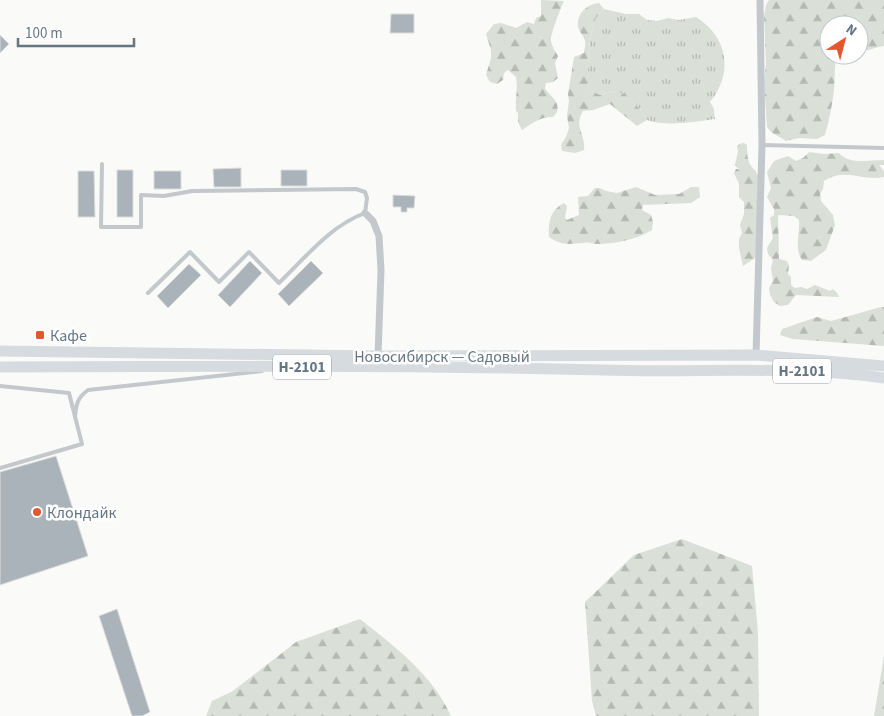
<svg xmlns="http://www.w3.org/2000/svg" width="884" height="716" viewBox="0 0 884 716" font-family="'Source Sans 3',sans-serif">
	<style>
		.grass { fill: url(#grass-tufts) }
		.forest { fill: url(#forest-firs) }
		.building { fill: #aab3b9; stroke: #dcdcda }
		.lines { fill: none; stroke-linecap: round; stroke-linejoin: round }
		.service { stroke: #c3c8cc; stroke-width: 4 }
		.minor { stroke: #c3c8cc; stroke-width: 7 }
		.primary { stroke: #d6dbdf; stroke-width: 11 }
		.poi-dot { fill: #e4572e; stroke: #fff; stroke-width: 2 }
		.labels { text-anchor: middle; stroke-width: 5; stroke-linejoin: round; paint-order: stroke }
		.shield { fill: #fff; stroke: #939fa8; stroke-width: 1 }
		.shield-label { font-size: 15px; font-weight: bold; fill: #657683 }
		.poi-label { font-size: 16px; fill: #657683; stroke: #fff; text-anchor: start }
		.street-label { font-size: 16px; fill: #657683; stroke: #fff }
	</style>
	<defs>
		<pattern id="grass-tufts" width="24" height="20" patternUnits="userSpaceOnUse" patternTransform="scale(1.25)"><rect width="24" height="20" fill="#dadfd7"/><path d="M3 7l-1-3M5 7V3M7 7l1-3M15 17l-1-3M17 17v-4M19 17l1-3" fill="none" stroke="#b4b9b4"/></pattern>
		<pattern id="forest-firs" width="22" height="20" patternUnits="userSpaceOnUse" patternTransform="scale(1.25)"><rect width="22" height="20" fill="#dadfd7"/><path d="M5 1l3.5 6h-7zM16 11l3.5 6h-7z" fill="#b4b9b4"/></pattern>
	</defs>
	<rect width="100%" height="100%" fill="#fafaf8"/>
	<!-- grass -->
	<path class="grass" d="M604 9 626 14H639L647 20 657 21 668 18 679 20 696 17C728 37 734 73 710 102L714 109 715 119C693 122 668 127 647 120 640 104 629 99 614 91L600 95 589 90C586 77 589 29 596 18 598 15 601 12 604 9Z"/>
	<!-- forest -->
	<path class="forest" d="M541 0 564 1C561 7 550 36 551 40 551 45 555 51 558 56L555 63 558 78 553 82 546 83 545 89C553 98 564 106 553 117 539 117 533 123 522 130L518 122V113L516 111C515 99 518 89 516 77L508 70 504 73 503 80 497 84 490 82 486 75 491 58V50L486 34 494 24 501 23 516 28 527 22 534 24 536 18 541 16Z
		M769 0H884V46C874 47 869 52 859 50V25H829V55H837C834 67 835 79 834 91 832 106 829 121 825 135L817 139 799 138 786 141 771 132 767 127 764 82 766 64 764 16 766 5Z
		M599 3 604 9C601 12 598 15 596 18 589 29 586 77 589 90L600 95 614 91 625 94 643 112 647 120 637 126 610 104 593 110 583 111C573 127 586 134 584 150L575 153 562 151 561 145 566 137 569 128 567 116 569 101 568 94 574 57 584 53C584 50 586 45 585 41 584 36 579 32 578 27 576 14 587 4 599 3Z
		M744 143 747 145C747 150 747 157 749 162 751 168 756 169 758 176V256L743 266 739 248V239L742 233 740 225 744 214V202L739 197V184L734 173 736 169H739L735 165 738 151 737 147 739 144Z
		M809 152 824 154 839 153C849 165 869 160 884 160V165H879L884 171V177C862 182 846 167 824 181L823 189 820 194 821 201 833 215 835 225 826 250 811 261 802 260C794 247 800 235 799 220L794 216 778 215 779 259 787 261 789 266 788 274 791 277V285L795 288 801 287 807 289 815 285 830 291 833 289 837 293 839 297 796 295 788 305 780 306 774 302 770 295 769 288 773 281 771 268 773 260 768 254 767 248 773 238 770 218 774 215V209L767 197 771 188 767 172 774 161 788 156 796 161 803 158Z
		M636 187 655 195 679 194 691 187H699L700 197 691 203 643 205 642 210 651 215 653 222 652 230C635 240 615 244 595 244 591 243 587 242 583 243 568 244 562 246 549 237 548 222 550 210 564 203L567 206 565 218 567 220 579 215 578 197 588 196 595 188H600L606 191 617 193Z
		M881 307H884V346L793 339 780 335 782 329 817 317 831 321Z
		M682 539 752 566 758 633 759 716H596L592 701 585 602 634 555Z
		M360 619C395 647 432 674 451 716H206L212 701 233 691 296 642Z
		M884 656V716H874Z"/>
	<!-- building -->
	<path class="building" d="M391 14H414V33H390Z
		M0 35 9 44 0 53Z
		M241 168V187H214L213 169Z
		M117 170H133V217H117Z
		M281 170H307V186H281Z
		M78 171H94L95 217H78Z
		M154 171H181V189H154Z
		M393 195 415 196 414 208H407V212H401V207H393Z
		M250 261 262 273 230 307 218 295Z
		M311 261 323 273 289 306 278 294Z
		M189 264 201 275 168 308 157 296Z
		M56 456 88 556 0 585V472Z
		M117 609 150 712 142 716H132L99 616Z"/>
	<g class="lines">
		<!-- service -->
		<path class="service" d="M762 145 884 148
			M102 164 101 227H141V195L164 196 192 191 356 189 365 192 367 198 365 213C330 226 306 257 279 283L249 252 219 282 190 252 148 293
			M0 386 69 393 82 444 0 468
			M75 417C76 405 77 398 88 390L262 371"/>
		<!-- minor -->
		<path class="minor" d="M365 213 373 221 379 236 381 270 378 356
			M756 355 762 145 760 0"/>
		<!-- primary -->
		<path class="primary" d="M0 351 378 356 756 355 884 366
			M0 367C201 366 403 365 604 370 698 373 791 365 884 378"/>
	</g>
	<!-- markers -->
	<g class="poi-dot">
		<rect x="35" y="330" width="10" height="10" rx="2.5"/>
		<circle cx="37" cy="512" r="5"/>
	</g>
	<g class="labels">
		<!-- shield labels -->
		<g class="shield">
			<rect x="273" y="354.5" width="58" height="25" rx="4"/>
			<rect x="773" y="358.5" width="58" height="25" rx="4"/>
		</g>
		<g class="shield-label">
			<text x="302" y="372">Н-2101</text>
			<text x="802" y="376">Н-2101</text>
		</g>
		<!-- poi labels -->
		<g class="poi-label">
			<text x="50" y="341">Кафе</text>
			<text x="47" y="518">Клондайк</text>
		</g>
		<!-- street labels -->
		<g class="street-label">
			<text x="442" y="362">Новосибирск — Садовый</text>
		</g>
	</g>
	<!-- north arrow -->
	<g transform="translate(844 40) rotate(36)"><circle r="24" fill="#ffffff" stroke="#c1c8cd"/>
	<path d="M0-4L9 19L0 12L-9 19Z" fill="#e4572e"/>
	<text y="-8" font-size="14" font-weight="bold" text-anchor="middle" fill="#657683">N</text>
	</g>
	<!-- scale -->
	<path d="M18 38v8h116v-8" fill="none" stroke="#657683" stroke-width="2.5"/>
	<text x="25" y="38" font-size="15" fill="#657683" stroke="#ffffff" stroke-width="4" paint-order="stroke">100 m</text>
</svg>
